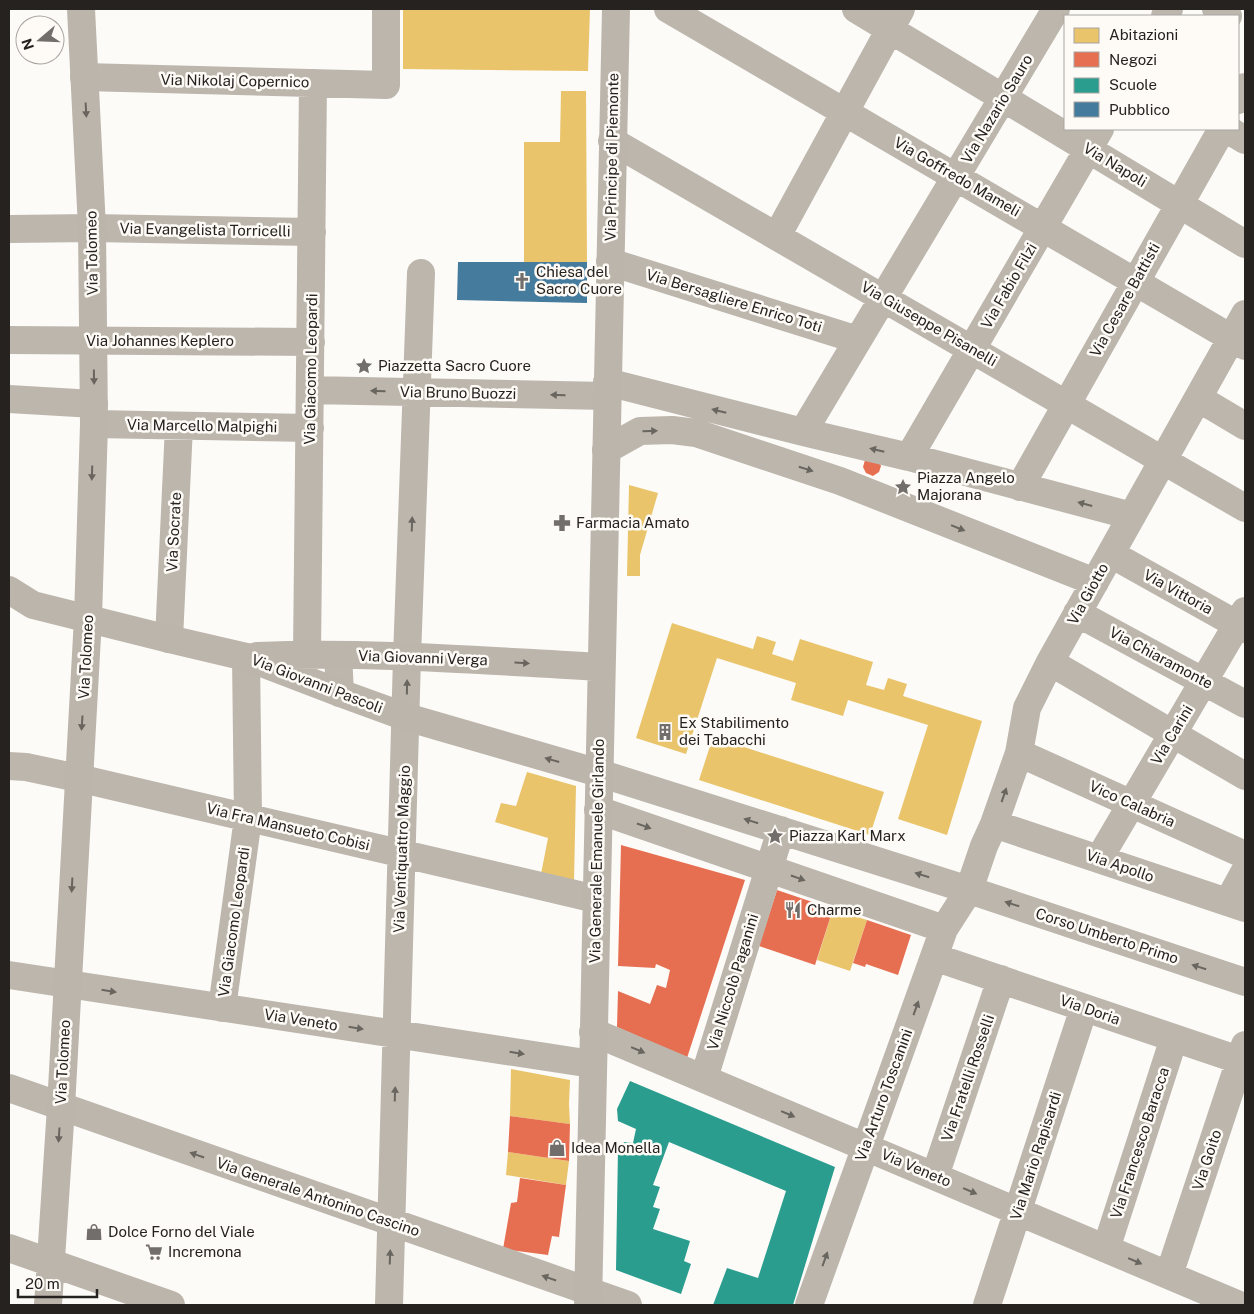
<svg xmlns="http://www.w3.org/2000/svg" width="1254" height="1314" viewBox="0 0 1254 1314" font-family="'Public Sans',sans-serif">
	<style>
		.homes { fill: #e9c46a }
		.shops { fill: #e76f51 }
		.schools { fill: #2a9d8f }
		.public { fill: #457b9d }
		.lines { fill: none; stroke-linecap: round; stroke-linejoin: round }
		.street { stroke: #bcb6ad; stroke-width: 28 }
		.secondary { stroke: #bcb5ac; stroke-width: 28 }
		.oneway { fill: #69645e }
		.oneway2 { fill: #69655f }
		.labels { text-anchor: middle; stroke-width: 5; stroke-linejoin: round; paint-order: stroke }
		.street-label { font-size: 15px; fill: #25221f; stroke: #fefbf7 }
		.poi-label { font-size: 15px; fill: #25221f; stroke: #fefbf7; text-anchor: start }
	</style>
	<rect width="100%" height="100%" fill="#fdfbf8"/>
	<!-- homes -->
	<path class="homes" d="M403 9H590L588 71 403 69Z
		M561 91H586L587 262 524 263V142H560Z
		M629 485 658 493 640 555V576H627Z
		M672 623 753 649 757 636 776 642 772 654 793 661 800 639 873 662 866 685 884 690 888 678 907 684 903 696 982 721 947 835 898 819 928 725 848 700 843 716 791 700 796 683 717 658 686 754 636 738Z
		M713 737 884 792 870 835 699 780Z
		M527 772 576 786 574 882 541 874 548 838 495 822 501 803 516 806Z
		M833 909 867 920 850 971 817 960Z
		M511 1069 570 1080 569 1104 570 1124 510 1116Z
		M508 1152 569 1161 566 1185 506 1175Z"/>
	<!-- shops -->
	<path class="shops" d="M878 459 881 466 879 472 873 476 866 473 863 467 865 460Z
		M621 845 745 880 687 1058 617 1027 618 991 650 1004 657 985 666 988 670 970 656 964 655 968 618 966Z
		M777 890 833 909 815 965 759 946Z
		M867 920 911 935 898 975 866 964 865 967 853 963Z
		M510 1116 570 1124 569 1161 508 1152Z
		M520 1178 566 1185 559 1237 552 1236 548 1255 503 1249 511 1203 517 1202Z"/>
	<!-- schools -->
	<path class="schools" d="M630 1081 835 1167 793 1305H713L727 1268 758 1278 786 1191 669 1142 653 1185 660 1187 653 1207 660 1209 653 1229 690 1241 684 1261 691 1264 681 1294 616 1270 618 1148 621 1144 625 1142 633 1143 636 1129 618 1121 617 1109Z"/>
	<!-- public -->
	<path class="public" d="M458 262H587V303L457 300Z"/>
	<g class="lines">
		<!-- street -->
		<path class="street" d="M668 9 1245 346
			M856 9 1245 244
			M1216 9 1228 16
			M1165 16 1169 9
			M84 77 386 85V9
			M1238 100 1245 87
			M1227 129 1245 140
			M612 141 1245 508
			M9 229 92 228 312 232
			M777 236 901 9
			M610 262 858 340
			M9 340 311 342
			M607 382 803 432 909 457 1132 516
			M310 390 607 396
			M1198 398 1245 426
			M9 399 94 404
			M94 424 310 428
			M803 432 1056 9
			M606 450 640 431 672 430 696 433 840 481 1095 582
			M909 457 1100 129
			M1020 487 1222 129
			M1111 554 1245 629
			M1077 613 1245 704
			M169 639 179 426
			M307 654 313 83
			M338 655 340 693
			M1050 662 1245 776
			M1019 753 1245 855
			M9 766 26 767 78 778 596 899
			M599 773 969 890 1245 982
			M598 810 944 929
			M994 824 1245 908
			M1099 859 1245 611
			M1228 902 1245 871
			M934 957 1245 1062
			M9 975 592 1064
			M222 1008 248 818 246 657
			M593 1032 1239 1305
			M704 1078 781 830
			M9 1088 628 1305
			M935 1176 1001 979
			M1106 1249 1174 1038
			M1169 1275 1245 1045
			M389 1305 407 657 421 273
			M809 1305 944 929 969 890 984 846 994 824 1019 753 1027 708 1050 662 1245 314
			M987 1305 1084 1008"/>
		<!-- secondary -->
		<path class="secondary" d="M9 590 33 605 169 639 246 657 340 693 406 717 599 773
			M257 656C371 651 486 661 601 667
			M9 1248 171 1305
			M48 1305 61 1107 88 618 94 424 92 228 81 9
			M588 1305 616 9"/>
	</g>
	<!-- one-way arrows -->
	<defs><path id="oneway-solid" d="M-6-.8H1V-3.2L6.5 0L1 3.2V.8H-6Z" transform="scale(1.25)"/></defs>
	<g class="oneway">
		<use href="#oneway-solid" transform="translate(86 110) rotate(87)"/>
		<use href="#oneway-solid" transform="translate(94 377) rotate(89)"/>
		<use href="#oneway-solid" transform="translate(92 473) rotate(92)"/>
		<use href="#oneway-solid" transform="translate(522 663) rotate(3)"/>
		<use href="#oneway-solid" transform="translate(82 723) rotate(94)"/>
		<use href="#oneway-solid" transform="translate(552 760) rotate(-164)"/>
		<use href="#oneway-solid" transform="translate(72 885) rotate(93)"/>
		<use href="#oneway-solid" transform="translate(59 1135) rotate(94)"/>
	</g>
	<g class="oneway2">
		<use href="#oneway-solid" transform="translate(378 391) rotate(-179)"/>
		<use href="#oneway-solid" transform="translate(558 395) rotate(-179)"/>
		<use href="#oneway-solid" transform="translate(719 411) rotate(-166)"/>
		<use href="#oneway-solid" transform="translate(650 431) rotate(-1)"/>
		<use href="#oneway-solid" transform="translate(877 450) rotate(-167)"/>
		<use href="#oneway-solid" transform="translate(806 469) rotate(18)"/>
		<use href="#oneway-solid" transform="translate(1085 504) rotate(-165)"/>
		<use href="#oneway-solid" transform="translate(412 524) rotate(-88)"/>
		<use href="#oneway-solid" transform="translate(958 528) rotate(22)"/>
		<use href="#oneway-solid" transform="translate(407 687) rotate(-89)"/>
		<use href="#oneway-solid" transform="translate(1004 795) rotate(-71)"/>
		<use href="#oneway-solid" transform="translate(751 821) rotate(-163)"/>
		<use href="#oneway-solid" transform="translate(644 826) rotate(19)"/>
		<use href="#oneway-solid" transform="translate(922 875) rotate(-162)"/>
		<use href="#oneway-solid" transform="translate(798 878) rotate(19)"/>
		<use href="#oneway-solid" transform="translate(1012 904) rotate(-162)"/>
		<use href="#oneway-solid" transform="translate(1199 967) rotate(-162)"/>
		<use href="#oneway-solid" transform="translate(109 991) rotate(9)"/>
		<use href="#oneway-solid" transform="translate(916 1008) rotate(-70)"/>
		<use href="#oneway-solid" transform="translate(356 1028) rotate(9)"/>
		<use href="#oneway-solid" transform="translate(638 1050) rotate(23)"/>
		<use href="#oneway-solid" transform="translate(517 1053) rotate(9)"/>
		<use href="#oneway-solid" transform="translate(395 1094) rotate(-88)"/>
		<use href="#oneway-solid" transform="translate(788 1114) rotate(23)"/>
		<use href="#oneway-solid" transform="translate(197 1155) rotate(-161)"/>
		<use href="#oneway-solid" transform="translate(970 1191) rotate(23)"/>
		<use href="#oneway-solid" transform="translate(390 1257) rotate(-88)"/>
		<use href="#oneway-solid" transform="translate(825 1259) rotate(-70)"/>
		<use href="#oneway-solid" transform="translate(1135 1261) rotate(23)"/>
		<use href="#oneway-solid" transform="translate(549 1278) rotate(-161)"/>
	</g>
	<!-- icons -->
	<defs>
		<g id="church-bare" transform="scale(1.35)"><path d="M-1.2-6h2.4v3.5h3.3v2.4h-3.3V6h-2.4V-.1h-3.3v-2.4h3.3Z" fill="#716e6b" stroke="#fefbf7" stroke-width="2.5" paint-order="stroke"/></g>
		<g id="sight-bare" transform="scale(1.35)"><path d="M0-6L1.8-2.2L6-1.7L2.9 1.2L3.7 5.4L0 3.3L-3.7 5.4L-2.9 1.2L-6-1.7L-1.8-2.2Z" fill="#716e6b" stroke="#fefbf7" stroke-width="2.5" paint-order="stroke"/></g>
		<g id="pharmacy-bare" transform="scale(1.35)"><path d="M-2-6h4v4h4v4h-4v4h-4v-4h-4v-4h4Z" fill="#716e6b" stroke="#fefbf7" stroke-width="2.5" paint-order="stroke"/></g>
		<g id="building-bare" transform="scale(1.35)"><path d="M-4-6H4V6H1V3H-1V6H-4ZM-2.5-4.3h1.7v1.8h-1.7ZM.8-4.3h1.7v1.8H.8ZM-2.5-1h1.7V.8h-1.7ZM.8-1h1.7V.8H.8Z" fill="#716e6b" stroke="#fefbf7" stroke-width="2.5" paint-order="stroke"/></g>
		<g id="restaurant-bare" transform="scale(1.35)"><path d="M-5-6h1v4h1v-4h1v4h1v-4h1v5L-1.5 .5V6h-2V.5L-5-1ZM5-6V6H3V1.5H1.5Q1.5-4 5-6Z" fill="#716e6b" stroke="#fefbf7" stroke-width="2.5" paint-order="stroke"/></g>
		<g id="shop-bare" transform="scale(1.35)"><path d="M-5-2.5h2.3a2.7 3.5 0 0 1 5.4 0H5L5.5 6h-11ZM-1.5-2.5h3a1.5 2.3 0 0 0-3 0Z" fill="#716e6b" stroke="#fefbf7" stroke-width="2.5" paint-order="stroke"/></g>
		<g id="supermarket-bare" transform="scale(1.35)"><path d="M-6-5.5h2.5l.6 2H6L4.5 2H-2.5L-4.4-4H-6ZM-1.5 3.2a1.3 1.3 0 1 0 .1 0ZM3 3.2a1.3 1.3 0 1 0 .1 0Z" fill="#716e6b" stroke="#fefbf7" stroke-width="2.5" paint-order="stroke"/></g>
	</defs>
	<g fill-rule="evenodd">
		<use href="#church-bare" x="522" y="281"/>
		<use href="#sight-bare" x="364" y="366"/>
		<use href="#sight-bare" x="903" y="487"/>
		<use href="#pharmacy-bare" x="562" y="523"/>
		<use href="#building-bare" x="665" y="732"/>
		<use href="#sight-bare" x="775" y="836"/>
		<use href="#restaurant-bare" x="793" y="910"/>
		<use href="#shop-bare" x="557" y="1148"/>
		<use href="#shop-bare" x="94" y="1232"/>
		<use href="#supermarket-bare" x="154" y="1252"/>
	</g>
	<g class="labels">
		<!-- street labels -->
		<g class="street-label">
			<text transform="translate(235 81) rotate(1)" y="5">Via Nikolaj Copernico</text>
			<text transform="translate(997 109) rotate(-59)" y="5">Via Nazario Sauro</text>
			<text transform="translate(612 157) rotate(-89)" y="5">Via Principe di Piemonte</text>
			<text transform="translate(1115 165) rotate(31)" y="5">Via Napoli</text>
			<text transform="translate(957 177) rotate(30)" y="5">Via Goffredo Mameli</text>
			<text transform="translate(205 230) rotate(1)" y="5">Via Evangelista Torricelli</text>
			<text transform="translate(92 253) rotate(-91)" y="5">Via Tolomeo</text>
			<text transform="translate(1009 286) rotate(-60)" y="5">Via Fabio Filzi</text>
			<text transform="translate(1125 300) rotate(-61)" y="5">Via Cesare Battisti</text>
			<text transform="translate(734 301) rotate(17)" y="5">Via Bersagliere Enrico Toti</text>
			<text transform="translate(929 324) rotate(30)" y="5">Via Giuseppe Pisanelli</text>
			<text x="160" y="346">Via Johannes Keplero</text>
			<text transform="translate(311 369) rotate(-89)" y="5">Via Giacomo Leopardi</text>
			<text transform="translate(458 393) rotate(1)" y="5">Via Bruno Buozzi</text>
			<text transform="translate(202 426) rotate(1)" y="5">Via Marcello Malpighi</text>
			<text transform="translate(174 532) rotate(-87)" y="5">Via Socrate</text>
			<text transform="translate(1178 592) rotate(29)" y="5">Via Vittoria</text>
			<text transform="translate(1088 594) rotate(-61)" y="5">Via Giotto</text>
			<text transform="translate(86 657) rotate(-87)" y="5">Via Tolomeo</text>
			<text transform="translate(423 658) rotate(2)" y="5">Via Giovanni Verga</text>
			<text transform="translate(1161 658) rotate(28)" y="5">Via Chiaramonte</text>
			<text transform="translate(317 684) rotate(21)" y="5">Via Giovanni Pascoli</text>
			<text transform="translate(1172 735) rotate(-59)" y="5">Via Carini</text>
			<text transform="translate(1132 804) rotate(24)" y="5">Vico Calabria</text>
			<text transform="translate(288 827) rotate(13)" y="5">Via Fra Mansueto Cobisi</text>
			<text transform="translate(402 849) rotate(-88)" y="5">Via Ventiquattro Maggio</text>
			<text transform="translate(597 851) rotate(-89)" y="5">Via Generale Emanuele Girlando</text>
			<text transform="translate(1120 866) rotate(19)" y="5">Via Apollo</text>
			<text transform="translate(234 922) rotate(-82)" y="5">Via Giacomo Leopardi</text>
			<text transform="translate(1107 936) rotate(18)" y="5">Corso Umberto Primo</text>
			<text transform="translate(733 982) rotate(-73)" y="5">Via Niccolò Paganini</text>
			<text transform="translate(1090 1010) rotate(19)" y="5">Via Doria</text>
			<text transform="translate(301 1020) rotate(9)" y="5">Via Veneto</text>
			<text transform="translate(63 1062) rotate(-87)" y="5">Via Tolomeo</text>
			<text transform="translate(968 1078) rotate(-71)" y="5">Via Fratelli Rosselli</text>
			<text transform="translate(884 1095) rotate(-70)" y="5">Via Arturo Toscanini</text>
			<text transform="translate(1140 1143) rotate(-72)" y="5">Via Francesco Baracca</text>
			<text transform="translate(1036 1156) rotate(-72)" y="5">Via Mario Rapisardi</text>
			<text transform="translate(1207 1160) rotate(-72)" y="5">Via Goito</text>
			<text transform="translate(916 1168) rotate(23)" y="5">Via Veneto</text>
			<text transform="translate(318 1197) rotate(19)" y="5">Via Generale Antonino Cascino</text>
		</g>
		<!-- poi labels -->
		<g class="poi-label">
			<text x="536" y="277">Chiesa del<tspan x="536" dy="17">Sacro Cuore</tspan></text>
			<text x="378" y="371">Piazzetta Sacro Cuore</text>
			<text x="917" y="483">Piazza Angelo<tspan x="917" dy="17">Majorana</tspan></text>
			<text x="576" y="528">Farmacia Amato</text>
			<text x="679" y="728">Ex Stabilimento<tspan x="679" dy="17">dei Tabacchi</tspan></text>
			<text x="789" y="841">Piazza Karl Marx</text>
			<text x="807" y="915">Charme</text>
			<text x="571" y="1153">Idea Monella</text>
			<text x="108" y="1237">Dolce Forno del Viale</text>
			<text x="168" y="1257">Incremona</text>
		</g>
	</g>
	<!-- border -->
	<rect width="1254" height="1314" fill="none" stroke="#25221f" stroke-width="20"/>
	<!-- legend -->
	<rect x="1064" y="15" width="175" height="115" fill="#fefbf7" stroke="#a7a4a1"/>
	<rect x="1074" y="28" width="25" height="15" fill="#e9c46a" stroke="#a7a4a1"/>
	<text x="1109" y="40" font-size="15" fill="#25221f">Abitazioni</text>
	<rect x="1074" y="52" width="25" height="15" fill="#e76f51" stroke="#a7a4a1"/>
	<text x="1109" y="65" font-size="15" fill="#25221f">Negozi</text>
	<rect x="1074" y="78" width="25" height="15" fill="#2a9d8f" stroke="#a7a4a1"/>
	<text x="1109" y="90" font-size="15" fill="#25221f">Scuole</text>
	<rect x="1074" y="102" width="25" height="15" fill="#457b9d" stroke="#a7a4a1"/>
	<text x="1109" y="115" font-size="15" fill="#25221f">Pubblico</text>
	<!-- north arrow -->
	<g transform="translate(40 40) rotate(251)"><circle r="24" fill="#fefbf7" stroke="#a7a4a1"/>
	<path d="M0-4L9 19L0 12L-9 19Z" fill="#716e6b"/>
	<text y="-8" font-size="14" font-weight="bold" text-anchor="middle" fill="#25221f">N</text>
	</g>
	<!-- scale -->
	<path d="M18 1289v8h79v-8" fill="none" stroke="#25221f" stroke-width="2.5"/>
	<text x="25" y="1289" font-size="15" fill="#25221f" stroke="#fefbf7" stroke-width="4" paint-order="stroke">20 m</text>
</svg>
